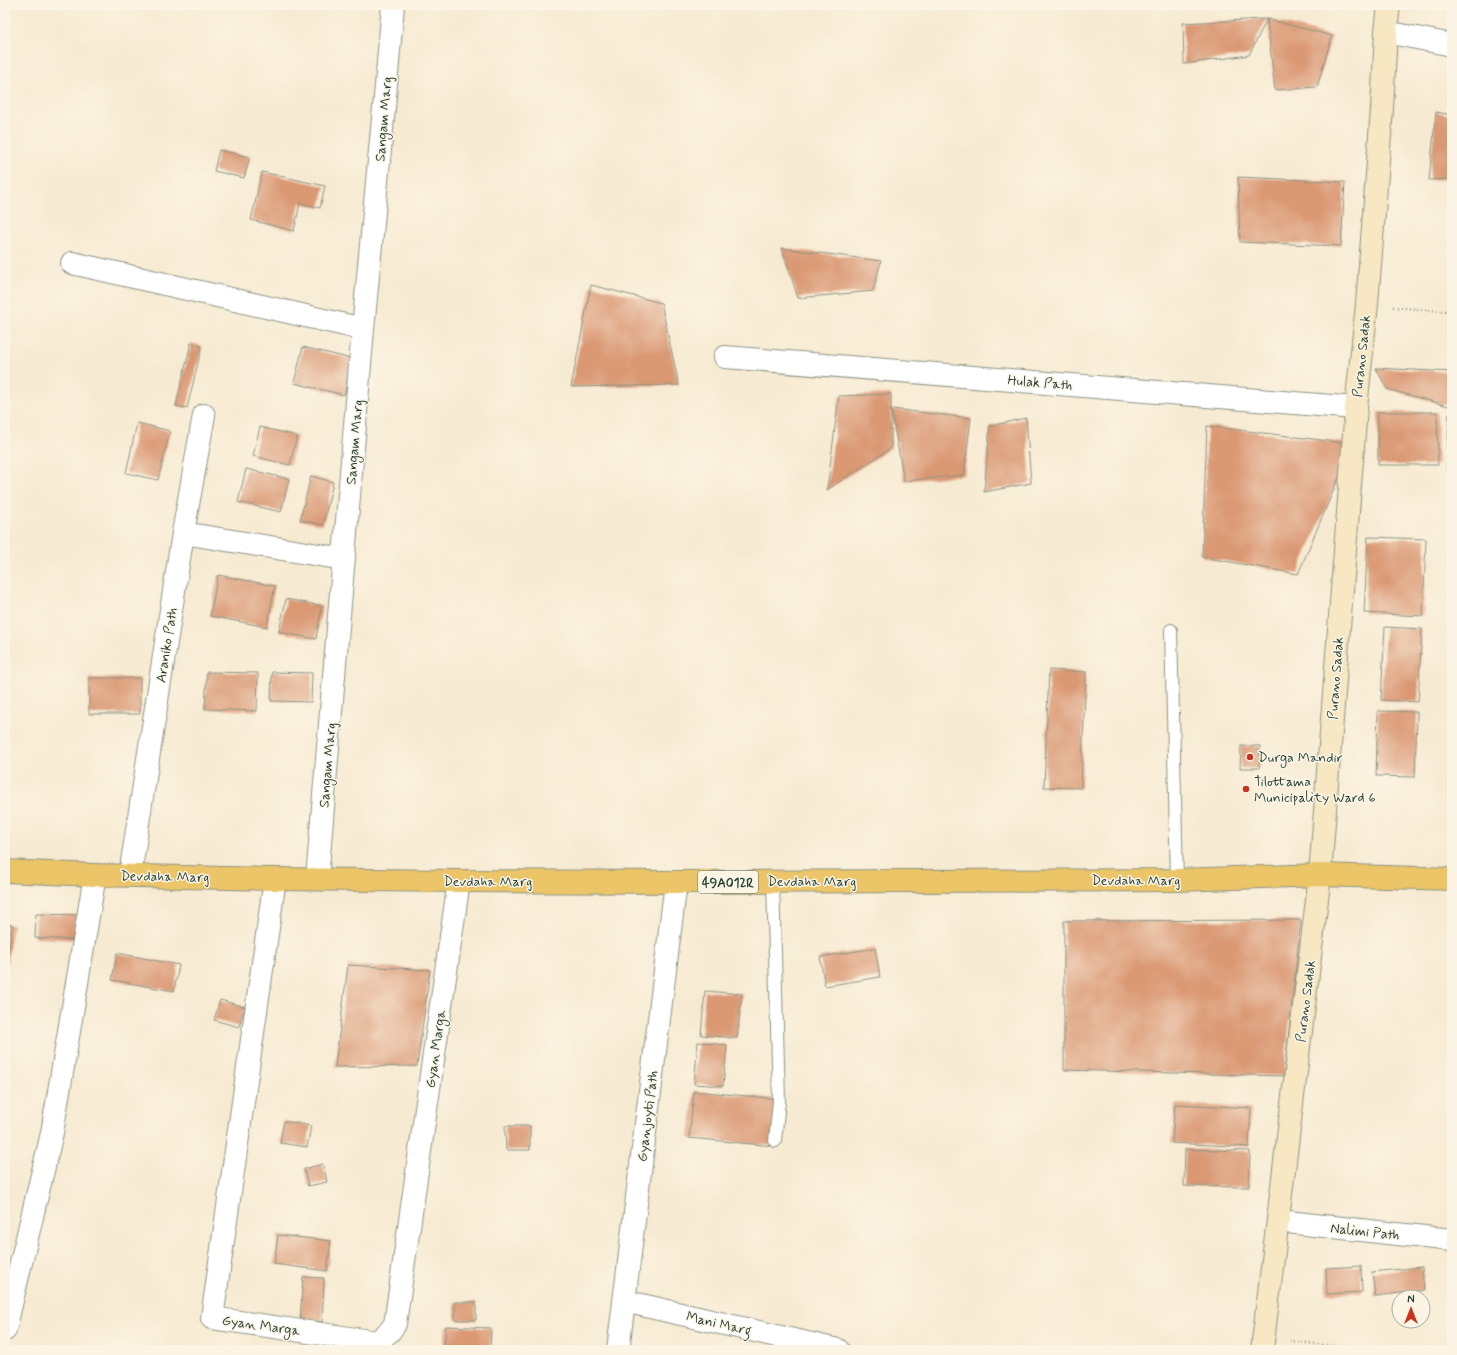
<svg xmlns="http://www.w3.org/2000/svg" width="1457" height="1355" viewBox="0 0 1457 1355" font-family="Mynerve,sans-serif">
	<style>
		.building { fill: #da9873 }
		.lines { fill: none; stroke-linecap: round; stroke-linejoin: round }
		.service-casing { stroke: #8b9483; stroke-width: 14 }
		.minor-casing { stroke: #8b9483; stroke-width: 24 }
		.secondary-casing { stroke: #8b9483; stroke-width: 24 }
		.primary-casing { stroke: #8b9483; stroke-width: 24 }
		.path { stroke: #8b9483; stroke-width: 2.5; stroke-dasharray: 1 3; stroke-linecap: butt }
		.service { stroke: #fff; stroke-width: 12 }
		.minor { stroke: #fff; stroke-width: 22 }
		.secondary { stroke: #f7e8c3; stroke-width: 22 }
		.primary { stroke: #ecc569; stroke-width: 22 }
		.poi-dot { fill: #c8321e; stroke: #fcf5e5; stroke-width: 1.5 }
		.labels { text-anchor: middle; stroke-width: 3; stroke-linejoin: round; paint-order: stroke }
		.shield { fill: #fcf5e5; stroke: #617469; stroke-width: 1 }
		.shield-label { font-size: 13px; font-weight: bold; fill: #1f3d34 }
		.street-label { font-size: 14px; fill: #1f3d34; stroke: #fcf5e5 }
		.poi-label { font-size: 14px; fill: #1f3d34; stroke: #fcf5e5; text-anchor: start }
	</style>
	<rect width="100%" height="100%" fill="#fcf5e5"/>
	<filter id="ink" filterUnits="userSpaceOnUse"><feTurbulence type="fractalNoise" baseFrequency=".025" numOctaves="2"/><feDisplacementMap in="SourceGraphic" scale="8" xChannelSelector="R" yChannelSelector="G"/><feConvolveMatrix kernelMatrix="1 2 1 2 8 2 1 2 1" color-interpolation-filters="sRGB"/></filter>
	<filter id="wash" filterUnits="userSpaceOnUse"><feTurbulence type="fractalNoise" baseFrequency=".012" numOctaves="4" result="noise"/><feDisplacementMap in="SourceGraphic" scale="16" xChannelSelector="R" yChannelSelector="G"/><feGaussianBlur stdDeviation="0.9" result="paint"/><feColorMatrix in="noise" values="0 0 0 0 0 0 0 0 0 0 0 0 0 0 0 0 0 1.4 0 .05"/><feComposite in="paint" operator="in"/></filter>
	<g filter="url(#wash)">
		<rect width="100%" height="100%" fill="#f7ead2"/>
		<g id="blocks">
			<!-- building -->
			<path class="building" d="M1267 19 1249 55 1184 64 1183 23Z
				M1267 19 1332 36 1317 87 1275 90Z
				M1436 112 1452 115V179L1429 180Z
				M219 150 250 157 244 178 214 171Z
				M262 172 325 186 320 208 300 203 294 231 251 220Z
				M1238 177 1345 182 1341 246 1240 242Z
				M782 248 881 261 873 291 798 298Z
				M591 285 661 303 679 385 571 387Z
				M191 343 202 346 187 408 176 406Z
				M303 347 352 359 344 395 294 383Z
				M1376 368 1452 372V407L1387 389Z
				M891 394V448L827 490 839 396Z
				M891 409 971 418 964 475 904 481Z
				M1378 412H1437L1438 465H1378Z
				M1449 414H1452V470H1447Z
				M1026 418 1031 483 984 492 990 426Z
				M137 423 170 431 158 480 126 473Z
				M1207 426 1353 444 1298 574 1202 557Z
				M260 427 297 436 290 465 253 456Z
				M246 469 289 479 281 512 238 502Z
				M311 476 333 482 323 525 300 520Z
				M1368 537 1426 539 1423 616 1364 613Z
				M218 575 275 586 267 627 210 616Z
				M286 599 322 606 316 639 279 632Z
				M1385 627 1422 629 1418 702 1381 700Z
				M1049 670 1086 672 1081 788 1044 787Z
				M207 672 258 673 257 711 205 709Z
				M272 672 312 673 311 702 271 701Z
				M89 678H140V714H89Z
				M1378 711 1417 712 1415 777 1376 776Z
				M1241 746H1260L1259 768H1240Z
				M36 914 82 915 81 940 35 938Z
				M1301 920 1284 1076 1064 1070V921Z
				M5 923 13 925 6 968H5Z
				M875 948 880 977 825 986 820 957Z
				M117 953 179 965 174 991 112 980Z
				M348 965 430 970 417 1066 335 1067Z
				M705 991 742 994 737 1038 701 1035Z
				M220 1000 245 1007 239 1027 214 1020Z
				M698 1042 727 1045 723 1086 694 1084Z
				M694 1091 779 1099 774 1146 689 1138Z
				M1175 1104 1251 1108 1249 1147 1172 1143Z
				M284 1121 311 1126 307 1147 280 1143Z
				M505 1126H530V1150H506Z
				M1185 1149 1250 1151 1249 1187 1184 1186Z
				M323 1164 327 1182 308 1186 304 1169Z
				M278 1235 331 1241 327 1271 274 1264Z
				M1361 1266 1362 1292 1327 1294 1326 1268Z
				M1422 1267 1424 1290 1375 1296 1372 1272Z
				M303 1277 324 1278 322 1322 300 1321Z
				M455 1302H476V1320H455Z
				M446 1326 491 1328 490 1350 444 1349Z"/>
		</g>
	</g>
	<g filter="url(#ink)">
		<use href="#blocks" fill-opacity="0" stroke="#8b9483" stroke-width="1"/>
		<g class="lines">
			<!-- service casing -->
			<g class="service-casing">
				<path id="service" d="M1171 630 1177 880
					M773 881 779 1101 775 1141"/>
			</g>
			<!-- minor casing -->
			<g class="minor-casing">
				<path id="minor" d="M1386 32 1452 45
					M72 263 363 329
					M725 357 1356 408
					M183 533 344 559
					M130 875 183 533 204 415
					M275 879 212 1318 377 1342 390 1331 395 1324 459 881
					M317 879 363 329 385 97 393 5
					M1278 1221 1452 1240
					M624 1301 838 1350
					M5 1330 52 1133 95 875
					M618 1350 676 882"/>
			</g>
			<!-- secondary casing -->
			<g class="secondary-casing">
				<path id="secondary" d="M1262 1350 1320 875 1356 408 1367 304 1382 109 1386 32 1389 5"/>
			</g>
			<!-- primary casing -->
			<g class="primary-casing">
				<path id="primary" d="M5 871 95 875 275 879 459 881 676 882 1177 880 1320 875 1452 879"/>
			</g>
			<!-- path -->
			<path class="path" d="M1393 307 1452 312
				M1290 1341 1351 1348 1394 1350"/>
			<!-- service -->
			<use href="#service" class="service"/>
			<!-- minor -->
			<use href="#minor" class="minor"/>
			<!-- secondary -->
			<use href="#secondary" class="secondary"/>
			<!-- primary -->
			<use href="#primary" class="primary"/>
		</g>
	</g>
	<!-- markers -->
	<g class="poi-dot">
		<circle cx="1250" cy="757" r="4"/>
		<circle cx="1246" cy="789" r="4"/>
	</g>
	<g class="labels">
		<!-- shield labels -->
		<rect class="shield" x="698" y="871" width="60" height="22" rx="3"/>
		<g class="shield-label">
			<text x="728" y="887">49A012R</text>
		</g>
		<!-- street labels -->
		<g class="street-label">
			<text transform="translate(383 119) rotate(-85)" y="5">Sangam Marg</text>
			<text transform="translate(1361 356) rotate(-84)" y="5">Purano Sadak</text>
			<text transform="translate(1040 382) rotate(5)" y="5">Hulak Path</text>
			<text transform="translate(354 442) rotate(-85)" y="5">Sangam Marg</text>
			<text transform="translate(166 645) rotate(-81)" y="5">Araniko Path</text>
			<text transform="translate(1335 678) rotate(-86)" y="5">Purano Sadak</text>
			<text transform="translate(327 765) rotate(-85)" y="5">Sangam Marg</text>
			<text transform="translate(165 876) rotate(1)" y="5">Devdaha Marg</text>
			<text x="1136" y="885">Devdaha Marg</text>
			<text x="488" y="886">Devdaha Marg</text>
			<text x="812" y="886">Devdaha Marg</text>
			<text transform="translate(1305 1001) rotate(-83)" y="5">Purano Sadak</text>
			<text transform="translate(435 1049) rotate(-82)" y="5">Gyan Marga</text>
			<text transform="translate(647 1116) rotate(-83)" y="5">Gyanjoyti Path</text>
			<text transform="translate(1365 1231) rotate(6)" y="5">Nalimi Path</text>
			<text transform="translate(719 1323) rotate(13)" y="5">Mani Marg</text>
			<text transform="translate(261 1325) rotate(8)" y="5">Gyan Marga</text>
		</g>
		<!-- poi labels -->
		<g class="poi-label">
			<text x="1258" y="762">Durga Mandir</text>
			<text x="1254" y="786">Tilottama<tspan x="1254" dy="16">Municipality Ward 6</tspan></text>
		</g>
	</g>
	<!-- margin -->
	<rect width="1457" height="1355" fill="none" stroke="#fcf5e5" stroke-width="20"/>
	<!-- north arrow -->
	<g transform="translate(1411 1309)"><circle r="19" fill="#fcf5e5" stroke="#a4ab9e"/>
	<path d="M0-3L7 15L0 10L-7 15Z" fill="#c8321e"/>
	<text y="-6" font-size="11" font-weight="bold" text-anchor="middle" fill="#1f3d34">N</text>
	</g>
</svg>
